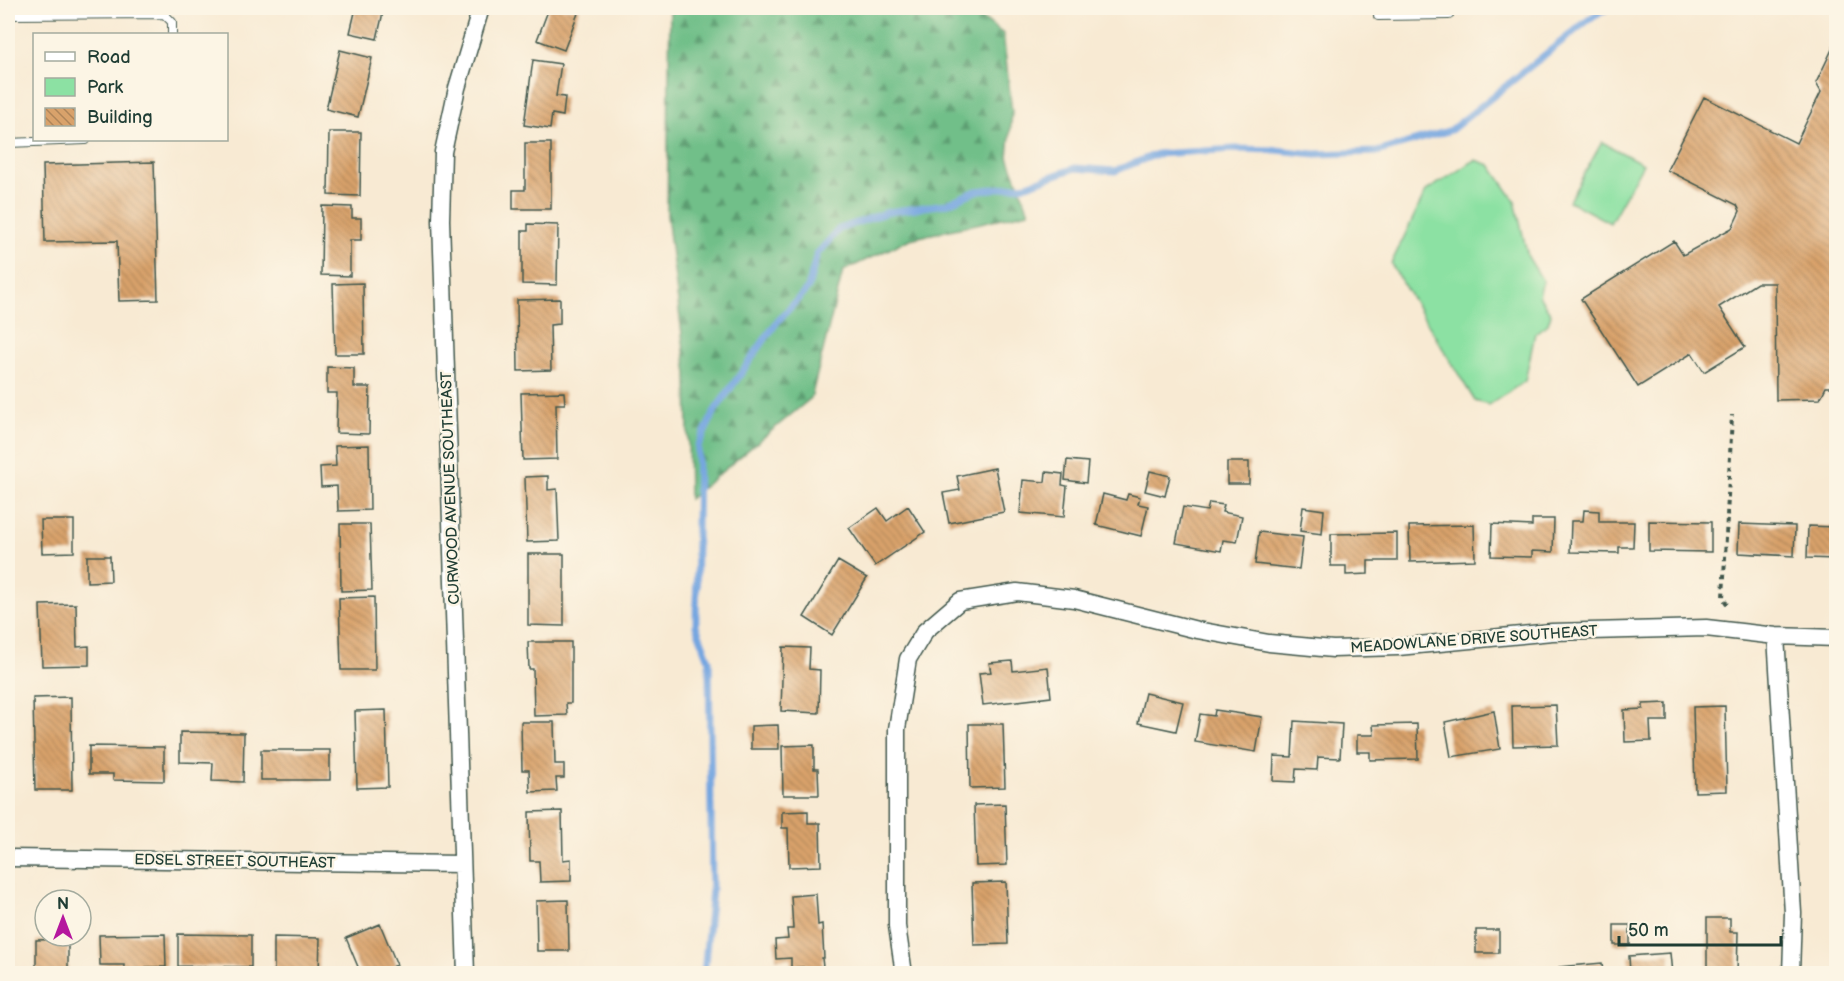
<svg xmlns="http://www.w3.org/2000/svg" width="1844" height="981" viewBox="0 0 1844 981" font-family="'Balsamiq Sans',sans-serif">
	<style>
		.green { fill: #8ce1a3; stroke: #568f6c; stroke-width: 1.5 }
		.forest { fill: url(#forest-firs); stroke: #487e5e; stroke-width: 1.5 }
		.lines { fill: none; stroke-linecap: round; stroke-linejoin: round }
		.stream { stroke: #75a6e0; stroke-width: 7 }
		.building { fill: url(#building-back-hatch) }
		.service-casing { stroke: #40574c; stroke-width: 10 }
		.minor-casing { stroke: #40574c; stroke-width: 19 }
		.path { stroke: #40574c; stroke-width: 4; stroke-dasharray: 4.5 4.5; stroke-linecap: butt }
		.service { stroke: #fff; stroke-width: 8 }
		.minor { stroke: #fff; stroke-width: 16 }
		.labels { text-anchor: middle; stroke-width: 5; stroke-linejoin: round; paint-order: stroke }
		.street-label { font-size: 15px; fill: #1f3d34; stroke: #fcf5e5 }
	</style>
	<defs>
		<pattern id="forest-firs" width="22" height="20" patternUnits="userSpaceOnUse" patternTransform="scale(1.5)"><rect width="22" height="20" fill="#71bf89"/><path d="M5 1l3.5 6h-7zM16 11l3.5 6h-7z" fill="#5c9c71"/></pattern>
		<pattern id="building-back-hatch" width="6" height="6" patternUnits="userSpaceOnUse" patternTransform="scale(1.5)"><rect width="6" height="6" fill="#d9a26b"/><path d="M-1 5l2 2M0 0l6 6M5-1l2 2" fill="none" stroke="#af8559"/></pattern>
	</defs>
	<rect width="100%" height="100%" fill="#fcf5e5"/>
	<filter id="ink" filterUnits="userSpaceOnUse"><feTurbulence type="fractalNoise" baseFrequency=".0167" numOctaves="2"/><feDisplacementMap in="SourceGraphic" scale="12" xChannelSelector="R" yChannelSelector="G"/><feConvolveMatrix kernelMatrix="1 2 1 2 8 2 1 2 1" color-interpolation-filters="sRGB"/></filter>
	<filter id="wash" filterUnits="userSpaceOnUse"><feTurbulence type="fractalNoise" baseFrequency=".008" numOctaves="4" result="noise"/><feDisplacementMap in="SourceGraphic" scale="24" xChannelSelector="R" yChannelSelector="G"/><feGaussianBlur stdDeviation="1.35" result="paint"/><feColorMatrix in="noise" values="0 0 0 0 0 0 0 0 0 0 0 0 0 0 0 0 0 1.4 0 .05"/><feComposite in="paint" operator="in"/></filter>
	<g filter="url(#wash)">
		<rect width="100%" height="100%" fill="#f8ead3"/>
		<!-- green -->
		<path class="green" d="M1602 142 1643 164 1610 223 1569 201Z
			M1475 160 1490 165 1515 201 1528 257 1543 281 1539 296 1551 314 1548 324 1535 333 1525 381 1489 405 1475 401 1391 264 1426 191Z"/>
		<!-- forest -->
		<path class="forest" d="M670 8H970L1003 34 1012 112 1008 157 1029 212 910 239 843 271 811 398 689 499 687 374 667 215Z"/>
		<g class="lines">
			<!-- stream -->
			<path class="stream" d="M704 974 712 889 709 660 696 626 698 446 716 409 777 322 808 288 817 254 839 229 888 212 946 204 976 191 1027 185 1075 168 1115 171 1157 154 1235 149 1276 150 1315 154 1377 152 1451 130 1592 17 1608 8"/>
		</g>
		<g id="blocks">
			<!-- building -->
			<path class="building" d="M356 8H384L377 39 350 33Z
				M549 8H580L564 50 537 40Z
				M1836 41V387H1826L1820 399 1776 400 1775 283H1757L1719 307 1745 347 1704 372 1692 353 1638 387 1581 299 1674 241 1683 255 1732 228 1740 211 1737 205 1667 170 1704 97 1796 143 1821 92 1816 83Z
				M340 50 372 58 358 117 326 109Z
				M533 60 561 64 556 96 565 97 563 116 552 114 550 129 524 125Z
				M329 132H361L360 196 328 195Z
				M525 143H551V209H513V190H525Z
				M154 162 158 300 119 301 117 241 45 242 43 165Z
				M322 206 352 207V218H361V240H350V276L321 275Z
				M528 224 558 225 557 285 522 284V231H528Z
				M363 283 364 354H335L333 284Z
				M560 299V324L550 325 551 370 518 371 517 300Z
				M327 367 354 368V387H370L369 434 336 433 337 393H327Z
				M564 392 565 404H556L557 459 523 460 521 393Z
				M369 445 370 510 338 511 337 486 321 487 320 467 336 466 335 446Z
				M1067 460 1088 462 1086 483 1065 480Z
				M1227 462H1249V484H1227Z
				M995 468 1004 512 949 523 943 493 960 490 957 476Z
				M1150 471 1170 476 1165 496 1145 491Z
				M1046 472 1063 474 1062 485 1067 486 1064 517 1020 513 1023 480 1045 482Z
				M548 476V490L557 489 559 541 527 542 525 477Z
				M1103 494 1126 500 1128 494 1140 497 1138 504 1148 506 1141 536 1096 525Z
				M1209 503 1224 505 1222 512 1242 516 1237 542 1223 540 1221 551 1176 543 1183 507 1207 511Z
				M908 506 925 532 875 566 849 528 878 508 887 521Z
				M1303 507 1324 510 1322 534 1300 531Z
				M1584 510 1599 511V522H1634L1633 547H1619V553L1570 552 1571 521H1583Z
				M1532 519H1554L1553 552 1532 551V557L1491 556 1492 524 1532 526Z
				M41 520H74V552L42 553Z
				M1649 521 1711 522V552L1649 551Z
				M340 524H370L372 590 341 591Z
				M1739 524 1795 526 1794 556 1738 553Z
				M1474 525 1475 560 1410 562 1409 526Z
				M1808 526 1836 527V559L1807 558Z
				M1259 532 1303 537 1299 569 1255 564Z
				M1397 533V561H1368V574L1346 575V566H1331V534Z
				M528 554H564V626L528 625Z
				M87 556H110L111 581 87 582Z
				M838 561 867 578 832 635 804 617Z
				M374 597 375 670H341L339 598Z
				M76 604 77 647 89 646V665L42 666 40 605Z
				M528 642H571V703H566L567 715 534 716 533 669H529Z
				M783 647 810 648 809 669 820 670 819 713 781 711Z
				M1012 661 1013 671 1048 667 1051 697 983 705 979 673 991 672 989 663Z
				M1145 693 1183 702 1176 731 1138 723Z
				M71 697 72 790H35L33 698Z
				M1667 703V721H1650L1651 741 1625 742 1624 710 1643 709V704Z
				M1556 705 1558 745 1513 746 1512 706Z
				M1725 706 1727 791 1695 792 1693 707Z
				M386 710 388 787 357 788 355 711Z
				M1215 710 1262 717 1256 752 1195 742 1200 714 1214 716Z
				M1494 711 1500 749 1451 757 1445 722Z
				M1294 721 1342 724 1340 758 1318 757 1317 770 1296 769 1295 782 1273 781 1274 756 1292 757Z
				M521 722H554L555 764H564V778H556L557 791 530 792 529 770H522Z
				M969 724H1003L1005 787 970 788Z
				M1417 724 1418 759 1370 760V752H1357V735H1374L1373 725Z
				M778 725 779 749H751V726Z
				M180 732 244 733 243 782 212 781 213 763 180 762Z
				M814 745V769H818L819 795H783L782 746Z
				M89 746 164 747V781L113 780V774H89Z
				M261 750H330V780H261Z
				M1005 804 1007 865 976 866 974 805Z
				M562 811 563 860 571 859V881L540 882 539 861H530L529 812Z
				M808 811V823H820L821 866 789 867 788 828H782V812Z
				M1006 882 1008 944 974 945 972 883Z
				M816 894 818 925 822 924 824 958H822L823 967H819L820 974H804L803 967 791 968V958L776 959 775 940 788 939 787 929H793L791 896Z
				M568 900 569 951H537L536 901Z
				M1707 918H1730V932H1738L1737 974H1707Z
				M380 924 397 965 385 970 387 974H361L346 938Z
				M1614 925H1630V945H1614Z
				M1476 930H1499V953H1476Z
				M165 934 166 967H146V974H124V965H100L99 935Z
				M178 934 251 935V967L178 966Z
				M274 937 320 938 319 972H274Z
				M68 939V974H36V940Z
				M1670 953 1672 974H1630L1629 956Z
				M1602 963 1603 974H1559V967Z"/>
		</g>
	</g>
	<g filter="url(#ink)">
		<use href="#blocks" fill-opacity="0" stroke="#40574c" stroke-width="1.5"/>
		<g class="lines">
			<!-- service casing -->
			<g class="service-casing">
				<path id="service" d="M1378 8V16L1449 15
					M8 15 164 14 172 22V34
					M8 143 86 140"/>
			</g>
			<!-- minor casing -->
			<g class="minor-casing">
				<path id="minor" d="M1776 636 1793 913 1791 974
					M8 858 462 864
					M466 974 441 220 443 152 457 88 481 8
					M904 974 897 926V729L908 659 925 631 960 601 1017 592 1074 599 1197 630 1269 643 1333 649 1398 647 1552 632 1706 628 1776 636 1836 638"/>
			</g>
			<!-- path -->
			<path class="path" d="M1727 604 1723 598 1732 415"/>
			<!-- service -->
			<use href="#service" class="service"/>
			<!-- minor -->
			<use href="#minor" class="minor"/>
		</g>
	</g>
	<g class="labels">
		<!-- street labels -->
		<g class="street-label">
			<text transform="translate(450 488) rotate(-92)" y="5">CURWOOD AVENUE SOUTHEAST</text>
			<text transform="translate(1474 639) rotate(-4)" y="5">MEADOWLANE DRIVE SOUTHEAST</text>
			<text transform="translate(235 861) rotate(1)" y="5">EDSEL STREET SOUTHEAST</text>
		</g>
	</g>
	<!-- margin -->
	<rect width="1844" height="981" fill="none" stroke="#fcf5e5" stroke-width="30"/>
	<!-- legend -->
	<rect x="33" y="33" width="195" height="108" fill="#fcf5e5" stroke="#a4ab9e" stroke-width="1.5"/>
	<rect x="45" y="52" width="30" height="9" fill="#ffffff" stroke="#a4ab9e" stroke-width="1.5"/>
	<text x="87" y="63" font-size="18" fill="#1f3d34">Road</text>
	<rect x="45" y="78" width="30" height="18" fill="#8ce1a3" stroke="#a4ab9e" stroke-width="1.5"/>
	<text x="87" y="93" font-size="18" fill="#1f3d34">Park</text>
	<rect x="45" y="108" width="30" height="18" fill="url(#building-back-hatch)" stroke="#a4ab9e" stroke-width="1.5"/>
	<text x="87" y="123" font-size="18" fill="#1f3d34">Building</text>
	<!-- north arrow -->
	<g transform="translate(63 918)"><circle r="28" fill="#fcf5e5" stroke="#a4ab9e" stroke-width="1.5"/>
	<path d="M0-4.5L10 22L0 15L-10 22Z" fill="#b5179e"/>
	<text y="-9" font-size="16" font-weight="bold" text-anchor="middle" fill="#1f3d34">N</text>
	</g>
	<!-- scale -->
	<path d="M1619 936v9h162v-9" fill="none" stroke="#1f3d34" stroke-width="3"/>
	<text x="1628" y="936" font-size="18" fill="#1f3d34" stroke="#fcf5e5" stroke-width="4.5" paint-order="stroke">50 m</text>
</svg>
